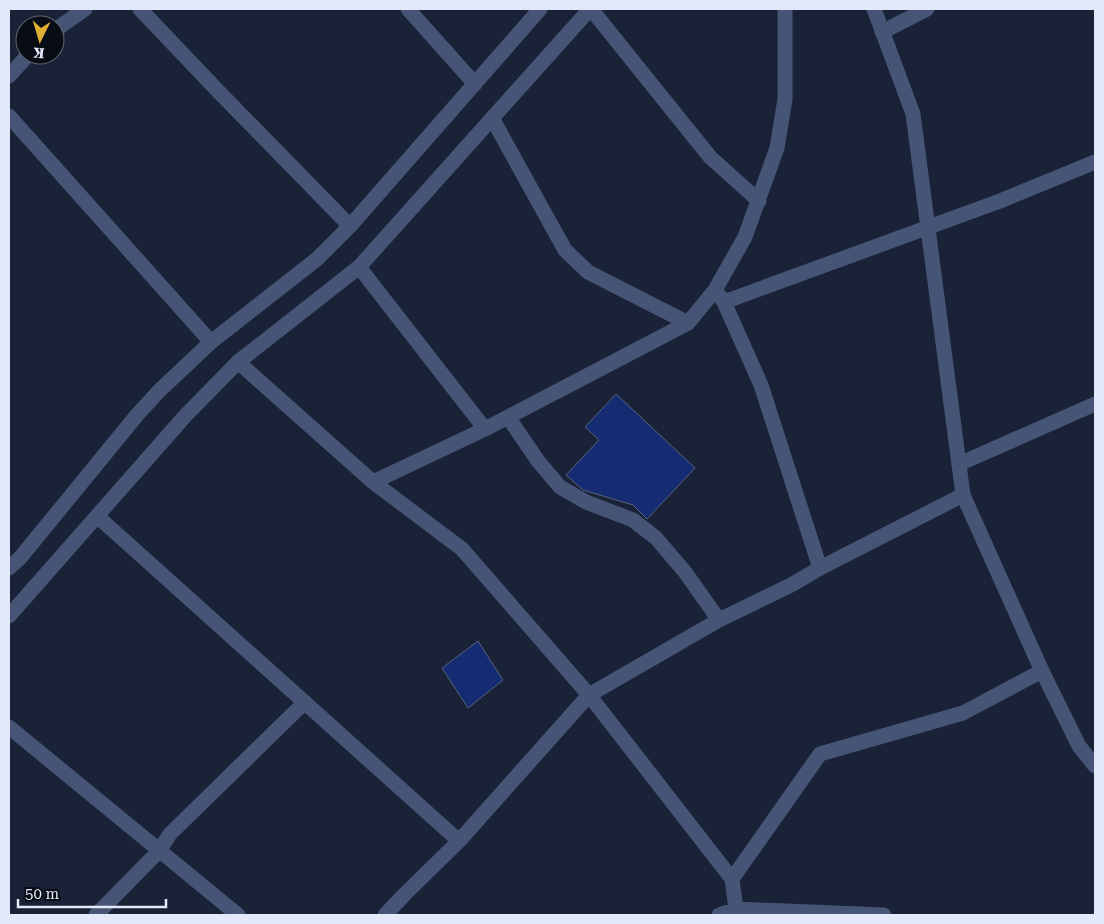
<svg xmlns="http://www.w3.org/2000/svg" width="1104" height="924" viewBox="0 0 1104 924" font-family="'Roboto Serif',serif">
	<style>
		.building { fill: #152c73; stroke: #59647d }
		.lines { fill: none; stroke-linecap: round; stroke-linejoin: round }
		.minor { stroke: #465475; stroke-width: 15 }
		.tertiary { stroke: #465475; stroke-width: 15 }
	</style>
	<rect width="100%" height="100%" fill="#192237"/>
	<!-- building -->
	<path class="building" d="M616 394 695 468 647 519 633 505 583 490 566 475 599 440 585 427Z
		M478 641 503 680 468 708 442 668Z"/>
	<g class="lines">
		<!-- minor -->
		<path class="minor" d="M140 9 217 90 350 226
			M408 9 475 84
			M591 9 710 157 759 201
			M55 30 85 9
			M882 32 927 9
			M9 76 28 55
			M9 116 211 342
			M492 118 565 250 588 272 688 323
			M359 267 485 429
			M724 302 1000 201 1095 162
			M238 362 373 482 462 549 589 695 732 879 736 909 884 915
			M508 417 538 461 560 487 586 502 633 520 656 538 685 572 719 620
			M959 464 1095 404
			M373 482 485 429 688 323 715 290 745 237 777 148 785 99V9
			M97 516 459 841
			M820 568 963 495
			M9 727 238 915
			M732 879 820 754 963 713 1042 671
			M96 915 159 851 170 834 305 702
			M385 915 405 894 459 841 589 695 719 620 793 584 820 568 761 385 724 302 715 290
			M719 915 736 909"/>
		<!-- tertiary -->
		<path class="tertiary" d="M874 9 913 114 963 495 1042 671 1079 746 1095 766
			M9 568 20 558 137 415 159 391 211 342 317 259 350 226 540 9
			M9 616 185 416 238 362 359 267 590 9"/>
	</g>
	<!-- border -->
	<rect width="1104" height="924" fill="none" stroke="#e3e9f8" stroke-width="20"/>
	<!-- north arrow -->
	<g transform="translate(40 40) rotate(185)"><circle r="24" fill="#080c15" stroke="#606470"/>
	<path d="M0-4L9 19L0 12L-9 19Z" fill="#e0b034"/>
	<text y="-8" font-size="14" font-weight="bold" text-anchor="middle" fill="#e3e9f8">K</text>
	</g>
	<!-- scale -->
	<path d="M18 899v8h148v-8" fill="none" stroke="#e3e9f8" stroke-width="2.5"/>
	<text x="25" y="899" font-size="15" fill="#e3e9f8" stroke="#080c15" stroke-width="4" paint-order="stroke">50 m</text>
</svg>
